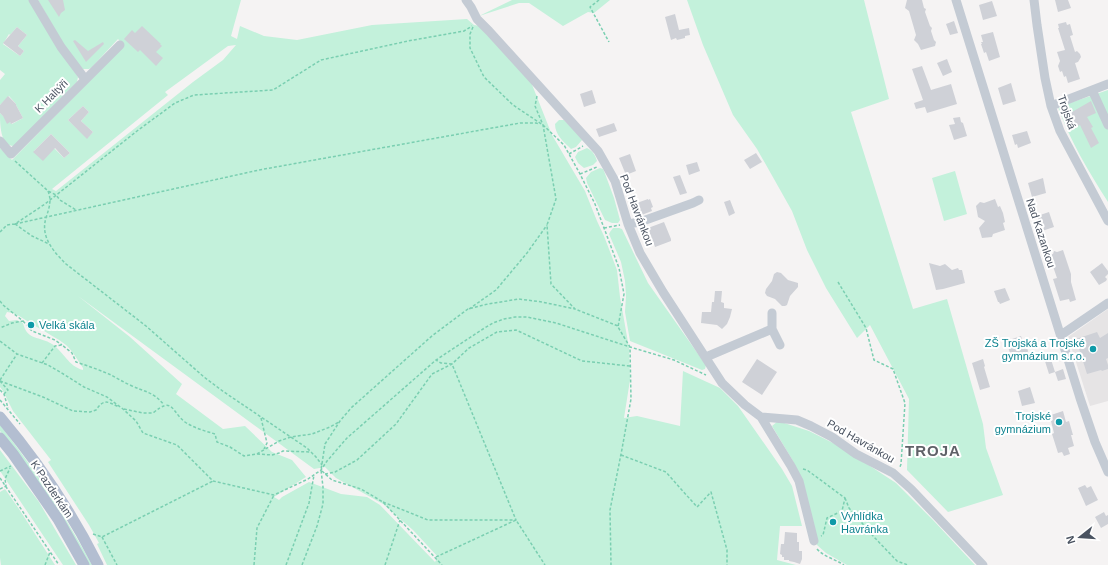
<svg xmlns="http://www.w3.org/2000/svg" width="1108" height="565" viewBox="0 0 1108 565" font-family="Arial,sans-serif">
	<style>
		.education { fill: #e6e4e5 }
		.green { fill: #c3f1db; fill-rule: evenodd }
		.building { fill: #cfd1d7 }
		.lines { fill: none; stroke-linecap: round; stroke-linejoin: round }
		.path { stroke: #7acfb1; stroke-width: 1.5; stroke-dasharray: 3 2; stroke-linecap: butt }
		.minor { stroke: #c4cbd4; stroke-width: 9 }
		.major { stroke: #b3bed1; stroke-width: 11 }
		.culture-dot { fill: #0f9aa8; stroke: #fff; stroke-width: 1.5 }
		.labels { text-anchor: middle; stroke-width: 4; stroke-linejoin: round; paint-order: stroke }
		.street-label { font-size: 11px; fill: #4a5361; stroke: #fff }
		.culture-label { font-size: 11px; fill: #0d838f; stroke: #fff; text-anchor: start }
		.district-label { font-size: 15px; font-weight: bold; letter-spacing: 1px; fill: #5f6268; stroke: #fff }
	</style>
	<rect width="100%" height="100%" fill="#f5f3f3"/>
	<!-- education -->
	<path class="education" d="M1108 309V401L1090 406 1068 337Z"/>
	<!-- green -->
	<path class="green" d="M0 0H29L78 77 77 82 14 146C0 146 0 124 0 113L12 124 23 118 16 105V104L9 96 0 105V80L5 74 0 70ZM17 27 27 35 18 46 24 51 20 56 3 44 9 34 10 35Z
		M38 0H241L231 36 237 39 240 26 264 36 297 40 372 25 467 19 474 25 480 26 531 82 552 135 585 191 597 221 604 236 617 270 620 297 629 348 630 380 624 418 637 416 680 426 683 371 720 388 738 406 782 469 792 486 802 526H780L777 560 796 565H107L97 544 99 543 89 525 48 462 51 460 13 411 3 391 0 387V148L12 160 124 46 118 39 92 67 89 69H83L68 52ZM236 45 223 60 193 82 56 191 52 189 168 95 165 92 228 46ZM83 106 89 112 81 121 93 132 87 138 68 120ZM51 134 70 153 64 158 54 148 34 151ZM78 296 314 469 325 467 336 478 383 504 413 530 438 557 435 562 380 505 367 497 341 494 309 482 282 497 279 500 274 497 306 477 292 460 272 452 245 426 223 429 176 394 182 384 130 337ZM7 312C18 313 27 322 37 327 47 333 57 338 66 345 73 351 78 361 83 368V370C68 366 64 352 52 344 40 336 27 341 23 323L17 320 9 321 5 316Z
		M512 0H610L594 13 588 12 563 26 529 3H519L479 16Z
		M687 0H864L889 99 851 112 913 309 947 299 983 424 986 448 1003 495 948 512 907 470 909 399 870 325 857 338 826 288 807 250 792 211 757 149 733 115 703 45Z
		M1108 90V202C1089 172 1070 141 1058 107Z
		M559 120H564L581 136 582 140 576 147 571 149C564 142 555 135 555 124Z
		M587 148C593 151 595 155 597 161L593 165 584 168 578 163 575 157 578 152Z
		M600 168 603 169 604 171 614 198 620 220 618 223H612L605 220 587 183 586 178 591 172Z
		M955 171 967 214 944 221 932 178Z
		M613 228H619L622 229 648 283 703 361 706 365 705 369 702 370 630 341 625 312 626 296 625 281 621 262 609 234 610 232Z
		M778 421 809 431 841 447 896 483 933 520 975 565H847L826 553 817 545 811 520 793 461 772 426Z
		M0 425C35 469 65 516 92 565H88L19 456 0 431Z
		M0 450 39 502 76 565H63L0 471Z
		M5 489 19 509 55 565H1L0 558V492Z"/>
	<!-- building -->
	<path class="building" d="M48 0H63L65 10 61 13 59 17Z
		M907 0H922L924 8 926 9 925 12 930 26 932 28 931 31 934 40 936 42 935 46 921 50 918 44 914 40 916 35 909 11 905 8Z
		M1055 0H1068L1071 8 1058 12Z
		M992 1 997 16 983 20 979 5Z
		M675 14 679 30 689 28 690 35 685 36V38L677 40 676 38 671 40 665 17Z
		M954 21 958 33 950 35 946 24Z
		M1066 22 1067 25 1070 24 1073 35 1070 36 1075 52 1077 51 1080 54 1081 57 1078 62 1075 63 1080 79 1068 83 1066 76 1064 77 1062 71 1060 72 1058 66 1060 61 1057 52 1065 50 1058 28H1059L1058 24Z
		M142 26 161 44H160L162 46 156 52 163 58 156 66 140 50 138 52 124 39 132 30 135 33Z
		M17 27 27 35 18 46 24 51 20 56 3 43Z
		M993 32 1000 57 989 61 986 52 984 53 981 44H982L981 42H983L981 35Z
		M75 40 88 51 103 42 104 44 86 62 73 41Z
		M947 59 952 72 943 76 937 63Z
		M922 66 931 90 951 84 957 104 927 113 925 107 916 109 914 103 923 100 912 69Z
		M1011 83 1016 101 1003 105 998 88Z
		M592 90 596 103 584 107 580 94Z
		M8 96 16 104V105L23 118 11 124 10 122 7 124 3 116 0 113V105Z
		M1091 101 1096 113 1087 117 1093 127 1091 128 1099 143 1091 148 1080 125 1072 129 1065 116Z
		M83 106 89 112 81 121 93 132 87 139 68 120Z
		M960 117 961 122 963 123 967 136 954 140 949 125 955 124 953 118Z
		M614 123 617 131 599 137 596 129Z
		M1027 131 1031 143 1018 148 1017 144 1015 145 1012 135Z
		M51 134 70 153 64 158 55 148 43 161 33 152Z
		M756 153 762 162 750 169 744 160Z
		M630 154 636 171 626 175 619 158Z
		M697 162 700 171 689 175 686 165Z
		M680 175 687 193 680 195 673 177Z
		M1043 178 1046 193 1032 197 1028 183Z
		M648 199V200L650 199 653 207 651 208 652 211 639 216 634 204Z
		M995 199 998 207 1000 206 1003 213 1005 222 1003 223 1005 230 993 234 992 237 982 238 979 228 985 221 978 217 976 206 980 202 984 203Z
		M730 200 735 213 729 216 724 202Z
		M1049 212 1054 227 1042 231 1037 216Z
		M664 222 671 239V241L655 247 653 241 646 244 643 236 650 233 648 228Z
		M1063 250 1071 274V282L1076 300 1070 302 1069 299 1060 301 1053 279 1057 278 1049 255 1053 254 1054 251 1057 252Z
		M929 263 940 266 945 264 952 270 958 268 959 270H962L965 283 943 289 936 290Z
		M1102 263 1108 271V274L1105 277 1107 279 1106 281 1099 285 1090 272Z
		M777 272 781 273 788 280 798 283V287L790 296 787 305 785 306H782L775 299 767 296 765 293 766 289 772 281 774 274Z
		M1005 288 1010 300 1000 304 999 302H998L994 291Z
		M715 291H722L721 302 724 303V308L732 309 730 317 727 324 722 329 717 325 701 323 702 312H711L712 302H714Z
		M1097 332 1100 338 1108 333V358L1106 359 1108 365V369L1102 371 1101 370 1087 374 1076 339Z
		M1021 336 1024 345 1027 347 1028 351 1027 354 1022 355V357L1015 360 1014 358H1013L1011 352 1010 353 1006 341Z
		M1049 353 1055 372 1063 369 1066 379 1058 381 1055 372 1049 374 1043 355Z
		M757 359 777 372 762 395 742 382Z
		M983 359 985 366 984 367 990 387 980 390 972 363Z
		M1030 387 1035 403 1022 406 1018 391Z
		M1063 411 1066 422 1069 421 1073 435H1071L1074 446 1068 448 1070 454 1064 456 1062 452 1058 453 1052 434 1054 433 1051 421 1053 420 1051 415Z
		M1085 485 1087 488 1091 486 1098 500 1086 506 1078 488Z
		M1104 512 1106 516 1108 515V524L1101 528 1095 517Z
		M785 532 797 533V542H799V551H802V559L800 564 794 562 789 561V560H784V557H782V555L780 554 781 544H784Z"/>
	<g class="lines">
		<!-- path -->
		<path class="path" d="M599 0 590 7 609 42
			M473 27 470 34V48L484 77 513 105 543 125 564 145 580 174 595 204 619 268 624 294 618 327 630 347 631 399 622 449 610 510 611 565
			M537 96 535 106 543 125 556 199 547 225 551 284 575 309 618 326
			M569 154 583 146
			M15 161 48 191 56 195 60 200 76 210
			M580 174 597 167
			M48 191C52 201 49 208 46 218 40 237 54 252 66 264L146 326 204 377 224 392 307 448 316 457 322 465
			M15 224 259 170 520 123H536L539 124
			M15 224 32 236 49 244
			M604 228 620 225
			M0 232 7 225 15 224 45 204 137 131 175 103 194 95 273 90 321 60 408 41 464 31 472 26
			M838 282 866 328 874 360 893 369 905 403 901 464 900 467
			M0 301 3 305 23 321 12 323 0 328
			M469 309 496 290 527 253 547 225
			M23 321 32 331 55 340 62 345
			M0 341 17 354 48 365 65 375 84 387 107 397 123 409 136 421 143 433 177 445 213 481 274 495 308 479 321 470 327 461 347 438 436 360 483 329 493 323 504 319 515 317H527L556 323 630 347 674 360 706 375
			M42 363 55 346 62 345 72 353 76 362C88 366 100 370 111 375 117 378 123 382 130 385 144 392 153 391 164 405
			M0 380 17 354
			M0 381 43 397 73 411 90 412 96 410C104 398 108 402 119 407
			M0 381 8 390 4 394
			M0 390 4 394 8 408
			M0 400 20 424
			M124 409 143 413H153C173 396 171 411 185 422 194 428 205 431 215 434L217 442 230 447 244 456 256 454 272 455 279 453 283 451 311 452
			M261 418 267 443 264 449
			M257 454 279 441 291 437 312 434 330 427 339 422
			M621 455 666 472 697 507 711 492 727 550V565
			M803 469 807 470 845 498 842 511 827 518 823 535 821 536
			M0 471 11 466
			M322 471 332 480 361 489 383 502 442 565
			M325 474 335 472 357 460 396 424 432 374 452 364 469 348 497 332 516 330 582 361 630 366
			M0 478 59 565
			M0 489 6 486 5 479 10 468
			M845 498 849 508 874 537 897 561 908 565
			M383 502 428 520H516L452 364 441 363 436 360
			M93 534 102 537 213 481
			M102 537 117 565
			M817 549C824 557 835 559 844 565
			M436 557 516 520 545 565
			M45 565 50 552
			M254 565 257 528 274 495
			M286 565 309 503 314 475
			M302 565 317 526 323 504V487L321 470 325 444 340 421 351 408 433 335 468 309 488 304 519 299 542 302 575 309
			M385 565 400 520"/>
		<!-- minor -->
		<path class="minor" d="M33 0 61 47 85 79
			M466 0 471 7 477 19 489 31 598 151 615 181 628 224 640 253 663 292 722 383 745 405 761 417 791 466 799 481 814 541
			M956 0 1080 398 1095 442 1108 472
			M1034 0 1037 25 1045 78 1051 106 1060 131 1108 221
			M1092 90 1108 125
			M1051 106 1108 84
			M0 141 11 154 120 45
			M628 224 640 222 693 203 699 200
			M772 313V329L780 345
			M1061 335 1108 303
			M706 357 772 329
			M761 417 797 420 811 426 832 437 856 454 893 473 911 489 983 565"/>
		<!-- major -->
		<path class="major" d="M0 417C38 462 72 513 98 565
			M0 438 13 454 58 519 84 565"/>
	</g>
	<!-- markers -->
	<g class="culture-dot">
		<circle cx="31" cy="325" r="4"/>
		<circle cx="1093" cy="349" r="4"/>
		<circle cx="1059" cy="422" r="4"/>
		<circle cx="833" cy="522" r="4"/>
	</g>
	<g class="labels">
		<!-- street labels -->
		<g class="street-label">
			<text transform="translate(51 96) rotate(-45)" y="4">K Haltýři</text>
			<text transform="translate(1067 112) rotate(71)" y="4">Trojská</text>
			<text transform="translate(637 210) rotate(69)" y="4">Pod Havránkou</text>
			<text transform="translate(1041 233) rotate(72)" y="4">Nad Kazankou</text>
			<text transform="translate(861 441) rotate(30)" y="4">Pod Havránkou</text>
			<text transform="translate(52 489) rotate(56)" y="4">K Pazderkám</text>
		</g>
		<!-- culture labels -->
		<g class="culture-label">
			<text x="39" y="329">Velká skála</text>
			<text x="1085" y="347" text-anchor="end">ZŠ Trojská a Trojské<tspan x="1085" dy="13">gymnázium s.r.o.</tspan></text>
			<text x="1051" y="420" text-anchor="end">Trojské<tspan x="1051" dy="13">gymnázium</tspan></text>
			<text x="841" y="520">Vyhlídka<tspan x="841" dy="13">Havránka</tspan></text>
		</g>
		<!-- district labels -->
		<g class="district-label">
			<text x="933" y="456">TROJA</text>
		</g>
	</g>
	<!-- north arrow -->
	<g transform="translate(1080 537) rotate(253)" stroke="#ffffff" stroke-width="3" paint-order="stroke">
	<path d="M0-3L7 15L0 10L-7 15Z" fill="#4a5361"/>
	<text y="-6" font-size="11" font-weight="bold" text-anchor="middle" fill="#4a5361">N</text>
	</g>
</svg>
